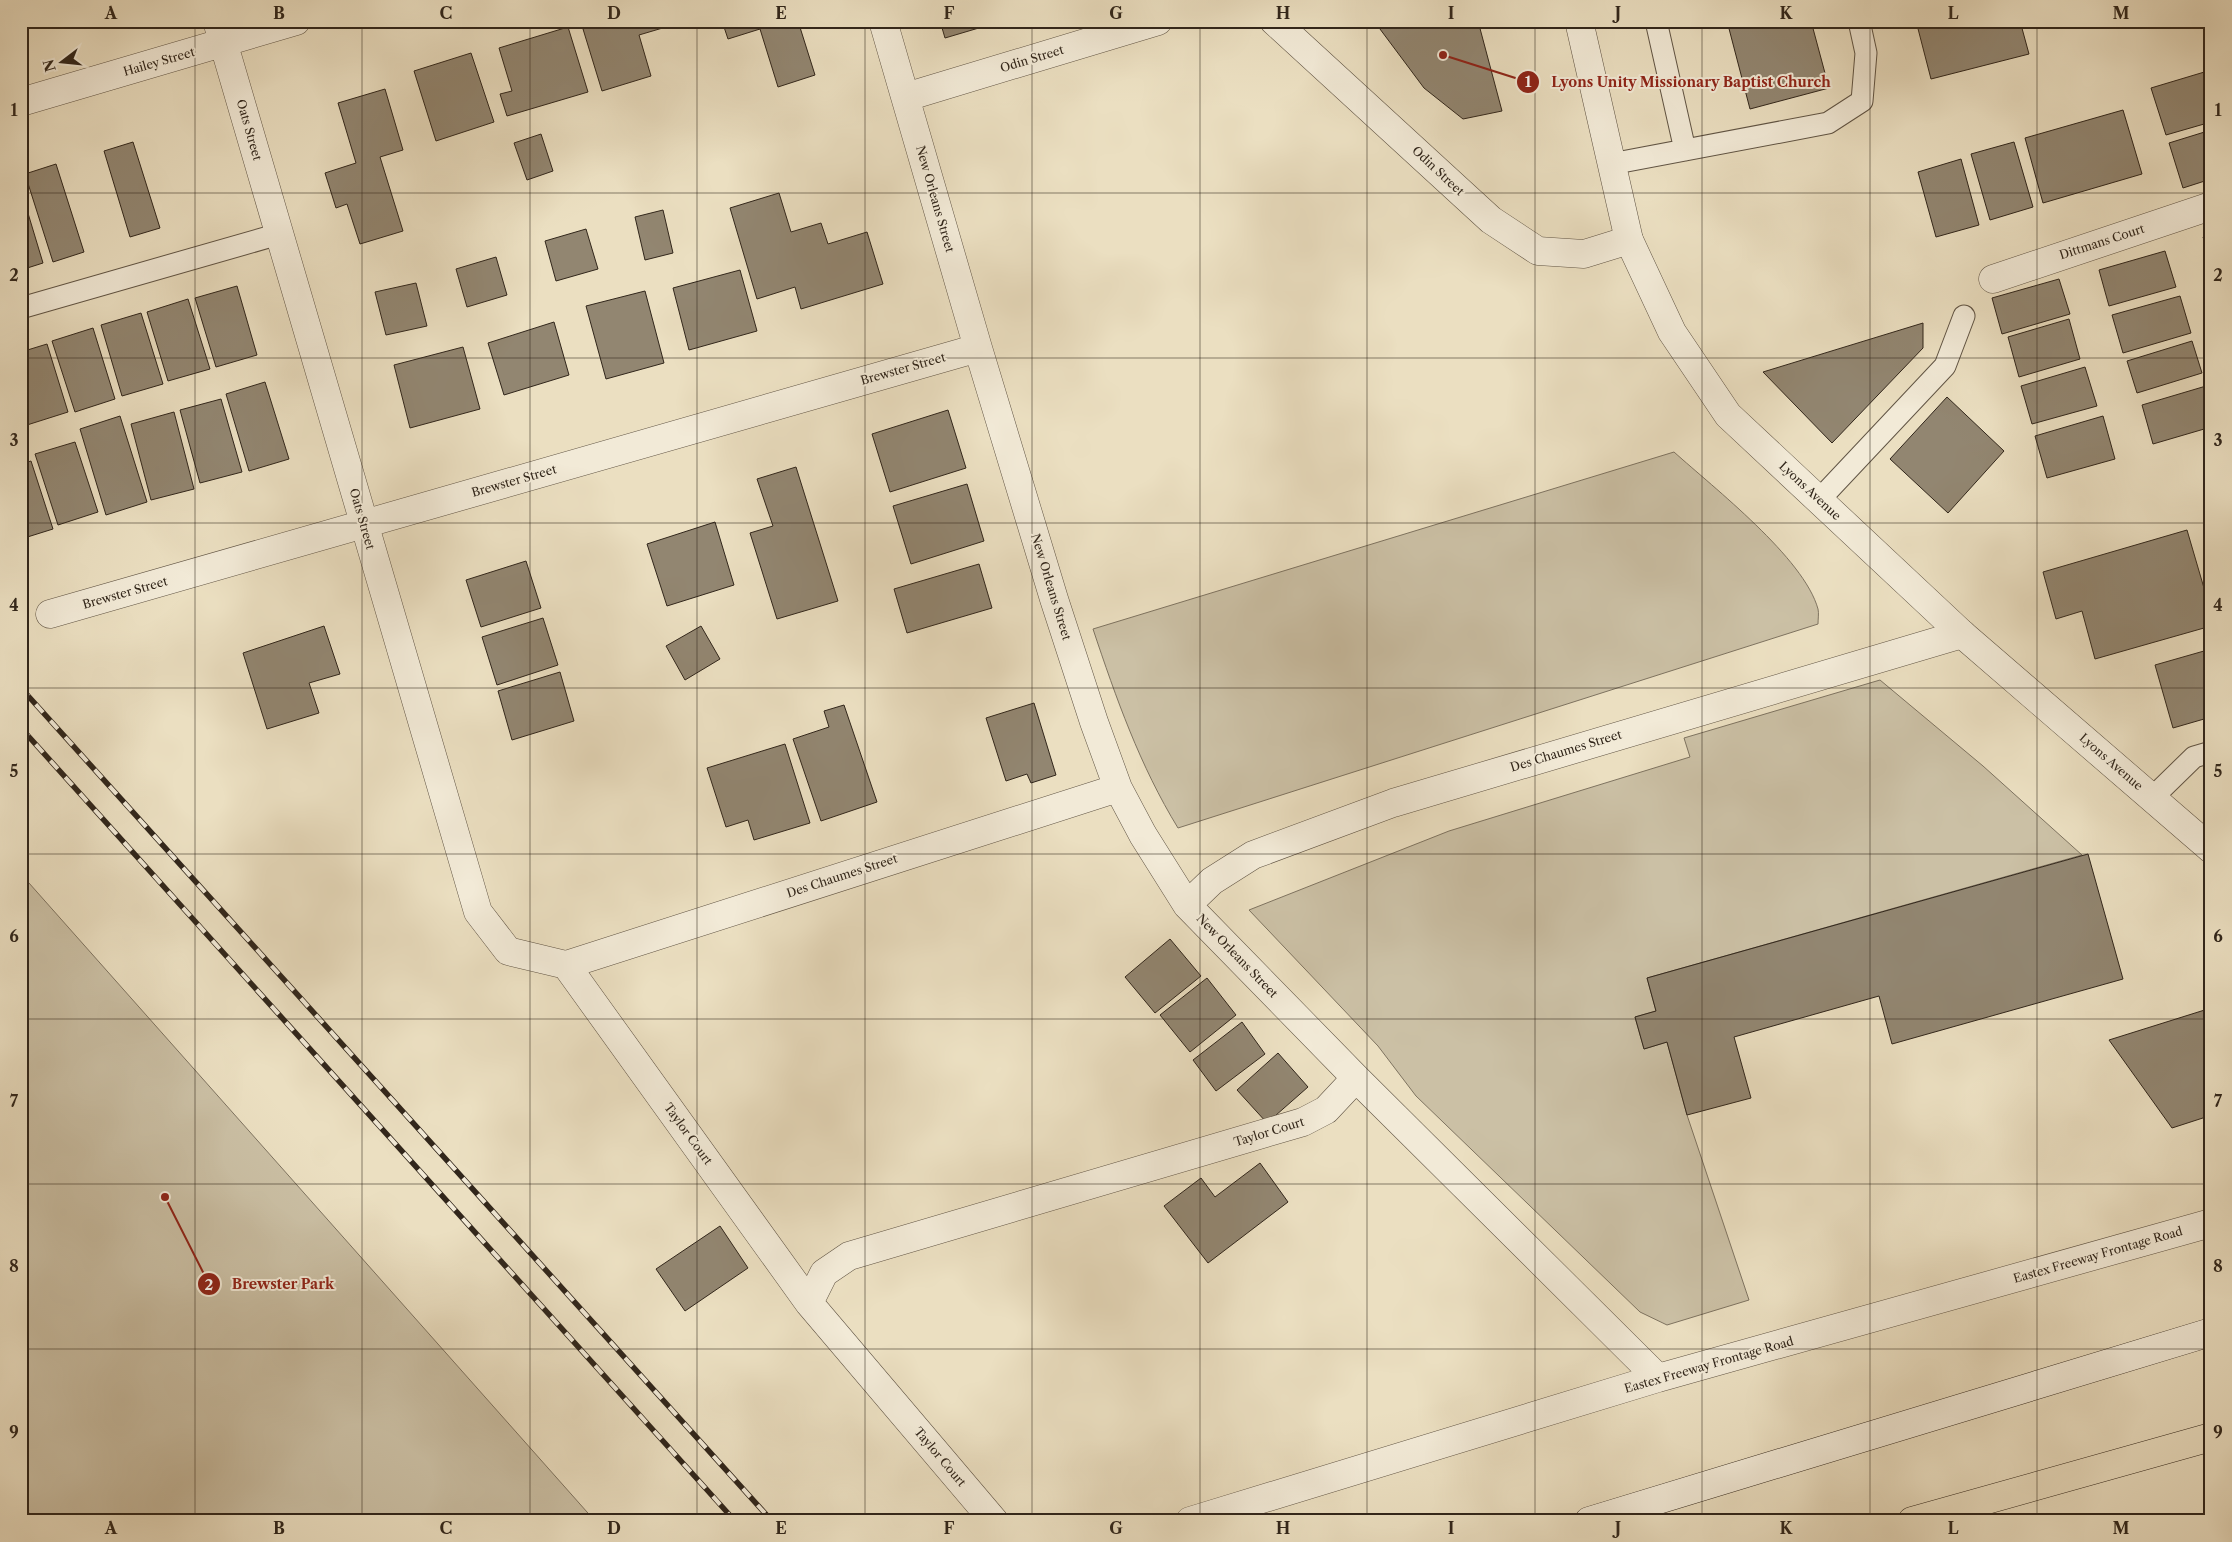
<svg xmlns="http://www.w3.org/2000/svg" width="2232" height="1542" viewBox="0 0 2232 1542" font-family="'Libre Caslon Text',serif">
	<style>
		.green { fill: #cbc0a5; stroke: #7e7360 }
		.building { fill: #928671; stroke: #31261b }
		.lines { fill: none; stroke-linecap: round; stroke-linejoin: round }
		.service-casing { stroke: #605444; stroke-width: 23 }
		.minor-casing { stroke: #605444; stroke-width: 29 }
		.tertiary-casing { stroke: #605444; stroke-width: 29 }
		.secondary-casing { stroke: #31261b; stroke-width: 29 }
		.motorway-casing { stroke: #31261b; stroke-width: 29 }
		.path { stroke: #31261b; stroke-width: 3; stroke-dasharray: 1 2.5; stroke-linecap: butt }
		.service { stroke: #f2ead7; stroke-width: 21 }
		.minor { stroke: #f2ead7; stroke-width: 28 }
		.tertiary { stroke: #f2ead7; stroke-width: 28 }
		.secondary { stroke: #f2ead7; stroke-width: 28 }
		.motorway { stroke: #ebdfc1; stroke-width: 28 }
		.rail-casing { stroke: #31261b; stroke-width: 5.5 }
		.rail { stroke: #f2ead7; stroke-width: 4; stroke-dasharray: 11; stroke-linecap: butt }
		.grid { fill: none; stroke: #31261b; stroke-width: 1; stroke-opacity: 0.55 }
		.labels { text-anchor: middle; stroke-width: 4; stroke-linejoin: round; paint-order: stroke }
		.street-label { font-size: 12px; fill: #31261b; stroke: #f2ead7 }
		.leader { fill: none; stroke: #8f2418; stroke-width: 2 }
		.callout-dot { fill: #8f2418; stroke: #f2ead7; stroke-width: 2 }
		.mark-label { font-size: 15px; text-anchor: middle; font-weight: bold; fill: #fff }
		.callout-label { font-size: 14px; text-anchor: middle; font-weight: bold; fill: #8f2418; stroke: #f2ead7; stroke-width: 4; stroke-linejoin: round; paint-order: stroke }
		.neatline { fill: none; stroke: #31261b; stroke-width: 2 }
		.grid-label { font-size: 16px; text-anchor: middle; font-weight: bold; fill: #31261b }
	</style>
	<rect width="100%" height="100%" fill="#ebdfc1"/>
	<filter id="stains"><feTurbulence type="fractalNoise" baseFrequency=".004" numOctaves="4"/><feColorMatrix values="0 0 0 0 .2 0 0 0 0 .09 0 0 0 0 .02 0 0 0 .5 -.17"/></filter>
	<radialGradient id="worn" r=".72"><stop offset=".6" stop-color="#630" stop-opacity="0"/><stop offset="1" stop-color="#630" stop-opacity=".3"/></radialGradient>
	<!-- green -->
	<path class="green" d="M1674 452C1714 488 1804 558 1818 609 1819 613 1818 619 1818 624L1178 828C1140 766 1116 698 1093 629Z
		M1880 680 1983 766 2082 855 1647 978 1656 1011 1635 1017 1644 1049 1667 1042 1687 1115 1749 1300 1667 1325 1640 1312 1416 1096 1378 1046 1249 910 1449 831 1690 757 1684 738Z
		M21 874 595 1521H21Z"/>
	<!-- building -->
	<path class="building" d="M609 21H665L666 27 639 35 651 76 602 91 583 29Z
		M722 21H798L815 75 778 87 760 29 728 39Z
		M940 21H998L999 22 945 38Z
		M1374 21H1478L1502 111 1463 119 1424 88Z
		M1727 21H1811L1829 88 1750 109Z
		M1916 21H2020L2029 54 1931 79Z
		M568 27 588 92 507 116 500 94 512 91 499 48Z
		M471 53 494 122 436 141 414 71Z
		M2211 70V122L2166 135 2151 88Z
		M385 89 403 150 380 157 403 231 360 244 347 204 336 208 325 173 356 163 338 103Z
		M2123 110 2142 174 2043 203 2025 138Z
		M2211 130V179L2183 188 2169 143Z
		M541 134 553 171 527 180 514 143Z
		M133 142 160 228 130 237 104 151Z
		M2014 142 2033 207 1990 220 1971 154Z
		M1961 159 1979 225 1936 237 1918 172Z
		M56 164 84 252 53 262 25 174Z
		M21 190 43 263 21 270Z
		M779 193 791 232 821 223 828 244 867 232 883 284 801 309 795 287 757 299 730 208Z
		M663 210 673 253 645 260 635 217Z
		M586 229 598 269 556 281 545 241Z
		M2211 235V262L2203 237Z
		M2165 251 2176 287 2109 306 2099 270Z
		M496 257 507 295 467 307 456 269Z
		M740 270 757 331 689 350 673 288Z
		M2059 279 2070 314 2002 334 1992 298Z
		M416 283 427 326 386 335 375 292Z
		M237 286 257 355 216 367 195 298Z
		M645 291 664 363 606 379 586 306Z
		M2180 296 2191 333 2123 353 2112 315Z
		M188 299 210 369 168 381 147 312Z
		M141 313 163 384 122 396 101 325Z
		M2069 319 2080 359 2019 377 2008 337Z
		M554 322 569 375 504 395 488 343Z
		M1923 323V348L1832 443 1763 372Z
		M93 328 115 399 75 412 52 341Z
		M2192 341 2202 373 2137 393 2127 361Z
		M47 344 68 412 27 425 21 407V352Z
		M463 347 480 409 410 428 394 365Z
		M2085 367 2097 406 2032 424 2021 386Z
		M265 382 289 459 249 471 226 394Z
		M2206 386 2211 401V427L2153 444 2142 405Z
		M1947 397 2004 451 1948 513 1890 459Z
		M221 399 242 472 200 483 180 410Z
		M948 410 966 468 890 492 872 434Z
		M174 412 194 489 151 500 131 424Z
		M120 416 147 502 106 515 80 429Z
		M2103 416 2115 459 2047 478 2035 436Z
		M75 442 98 512 58 525 35 454Z
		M31 461 53 529 21 539V464Z
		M796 467 838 601 777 619 750 533 773 526 757 479Z
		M967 484 984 541 911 564 893 506Z
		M715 522 734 585 667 606 647 544Z
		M2187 530 2211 612V626L2095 659 2082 611 2056 619 2043 572Z
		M526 561 541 608 481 627 466 580Z
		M979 564 992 608 907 633 894 589Z
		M543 618 558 665 497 685 482 637Z
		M324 626 340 674 309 683 319 713 267 729 243 653Z
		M701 626 720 659 685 680 666 646Z
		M2211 649V717L2173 728 2155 665Z
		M560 672 574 721 512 740 498 691Z
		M1034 703 1056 775 1031 783 1027 774 1006 781 986 718Z
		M844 705 877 802 821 821 793 739 829 727 824 711Z
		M785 744 810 823 754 840 748 820 726 827 707 768Z
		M2088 854 2123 979 1892 1044 1879 996 1734 1037 1751 1098 1687 1115 1667 1042 1644 1049 1635 1017 1656 1011 1647 978Z
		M1170 939 1201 976 1155 1013 1125 977Z
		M1207 978 1236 1015 1190 1052 1160 1015Z
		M2211 1008V1121L2209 1116 2172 1128 2109 1040Z
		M1242 1022 1265 1054 1216 1091 1193 1060Z
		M1278 1053 1308 1087 1267 1123 1237 1090Z
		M1260 1163 1288 1202 1208 1263 1164 1206 1201 1178 1215 1197Z
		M720 1226 748 1268 685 1311 656 1269Z"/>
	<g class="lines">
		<!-- service casing -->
		<g class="service-casing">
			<path id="service" d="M1656 21 1685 150
				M1611 164 1828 123 1862 101 1866 53 1859 21
				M21 308 279 234
				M1819 500 1945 366 1964 316
				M2152 798 2194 757 2211 752"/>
		</g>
		<!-- minor casing -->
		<g class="minor-casing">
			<path id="minor" d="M217 21 478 912 508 951 566 965
				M883 21 978 348 1054 599 1094 722 1118 788 1143 835 1187 905 1356 1078 1658 1378
				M1274 21 1491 220 1538 251 1584 254 1629 240
				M906 97 1158 21
				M21 102 296 21
				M1993 279 2211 206
				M50 614 978 348
				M1187 905 1212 881 1253 855 1393 803 1962 634
				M566 965 809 1303 994 1521
				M566 965 1118 788
				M809 1303 824 1273 849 1256 1303 1122 1326 1110 1356 1078
				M1190 1521 1658 1378 2211 1223"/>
		</g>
		<!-- tertiary casing -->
		<g class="tertiary-casing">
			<path id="tertiary" d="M1579 21 1629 240 1672 332 1728 415 1962 634 2211 849"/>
		</g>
		<!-- secondary casing -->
		<g class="secondary-casing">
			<path id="secondary" d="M1589 1521 2211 1332"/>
		</g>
		<!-- motorway casing -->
		<g class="motorway-casing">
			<path id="motorway" d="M1912 1521 2211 1437"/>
		</g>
		<!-- path -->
		<path class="path" d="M21 1490 31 1521
			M21 1519 29 1516"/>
		<!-- service -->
		<use href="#service" class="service"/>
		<!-- minor -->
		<use href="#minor" class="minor"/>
		<!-- tertiary -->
		<use href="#tertiary" class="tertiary"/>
		<!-- secondary -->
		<use href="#secondary" class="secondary"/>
		<!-- motorway -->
		<use href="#motorway" class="motorway"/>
		<!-- rail casing -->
		<g class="rail-casing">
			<path id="rail" d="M21 688 772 1521
				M21 728 735 1521"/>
		</g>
		<!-- rail -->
		<use href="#rail" class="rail"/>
	</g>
	<!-- grid -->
	<path class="grid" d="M195 21V1521M362 21V1521M530 21V1521M697 21V1521M865 21V1521M1032 21V1521M1200 21V1521M1367 21V1521M1535 21V1521M1702 21V1521M1870 21V1521M2037 21V1521M21 193H2211M21 358H2211M21 523H2211M21 688H2211M21 854H2211M21 1019H2211M21 1184H2211M21 1349H2211"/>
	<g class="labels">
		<!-- street labels -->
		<g class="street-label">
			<text transform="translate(1032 59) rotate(-17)" y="4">Odin Street</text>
			<text transform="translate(159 62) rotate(-16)" y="4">Hailey Street</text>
			<text transform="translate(249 130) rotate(74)" y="4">Oats Street</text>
			<text transform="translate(1438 171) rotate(43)" y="4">Odin Street</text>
			<text transform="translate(935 199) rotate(74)" y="4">New Orleans Street</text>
			<text transform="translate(2102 242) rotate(-18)" y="4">Dittmans Court</text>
			<text transform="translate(903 369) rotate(-16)" y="4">Brewster Street</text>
			<text transform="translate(514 481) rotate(-16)" y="4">Brewster Street</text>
			<text transform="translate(1810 491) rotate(43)" y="4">Lyons Avenue</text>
			<text transform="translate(362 519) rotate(74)" y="4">Oats Street</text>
			<text transform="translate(1051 587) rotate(73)" y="4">New Orleans Street</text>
			<text transform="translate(125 593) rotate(-16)" y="4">Brewster Street</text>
			<text transform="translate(1566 751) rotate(-17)" y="4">Des Chaumes Street</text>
			<text transform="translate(2111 762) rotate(41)" y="4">Lyons Avenue</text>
			<text transform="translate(842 876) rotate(-18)" y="4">Des Chaumes Street</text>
			<text transform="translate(1237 956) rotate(46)" y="4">New Orleans Street</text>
			<text transform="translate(1269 1132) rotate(-17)" y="4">Taylor Court</text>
			<text transform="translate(688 1134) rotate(54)" y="4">Taylor Court</text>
			<text transform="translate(2098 1255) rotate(-16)" y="4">Eastex Freeway Frontage Road</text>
			<text transform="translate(1709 1365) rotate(-16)" y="4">Eastex Freeway Frontage Road</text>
			<text transform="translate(940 1457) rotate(50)" y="4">Taylor Court</text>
		</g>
	</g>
	<!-- callouts -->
	<path class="leader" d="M1443 55L1528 82M165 1197L209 1284"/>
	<g class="callout-dot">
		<circle cx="1443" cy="55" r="5"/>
		<circle cx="165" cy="1197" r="5"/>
		<circle cx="1528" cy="82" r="12"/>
		<circle cx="209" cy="1284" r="12"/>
	</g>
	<g class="mark-label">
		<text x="1528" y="87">1</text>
		<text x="209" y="1290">2</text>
	</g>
	<g class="callout-label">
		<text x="1691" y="87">Lyons Unity Missionary Baptist Church</text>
		<text x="283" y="1289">Brewster Park</text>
	</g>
	<!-- margin -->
	<rect width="2232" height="1542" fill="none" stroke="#ebdfc1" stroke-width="55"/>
	<!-- north arrow -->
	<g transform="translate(62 62) rotate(254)" stroke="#f2ead7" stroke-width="4" paint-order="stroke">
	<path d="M0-4L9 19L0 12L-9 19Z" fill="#31261b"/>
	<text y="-8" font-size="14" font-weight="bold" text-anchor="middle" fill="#31261b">N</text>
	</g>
	<rect x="28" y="28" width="2176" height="1486" class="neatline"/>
	<g class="grid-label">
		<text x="111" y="19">A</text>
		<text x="279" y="19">B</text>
		<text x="446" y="19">C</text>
		<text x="614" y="19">D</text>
		<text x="781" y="19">E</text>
		<text x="949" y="19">F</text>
		<text x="1116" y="19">G</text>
		<text x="1283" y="19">H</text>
		<text x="1451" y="19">I</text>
		<text x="1618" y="19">J</text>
		<text x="1786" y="19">K</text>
		<text x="1953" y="19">L</text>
		<text x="2121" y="19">M</text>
		<text x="14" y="116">1</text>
		<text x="2218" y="116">1</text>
		<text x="14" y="281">2</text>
		<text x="2218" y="281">2</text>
		<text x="14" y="446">3</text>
		<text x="2218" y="446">3</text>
		<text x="14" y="611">4</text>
		<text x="2218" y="611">4</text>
		<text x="14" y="777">5</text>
		<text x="2218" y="777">5</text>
		<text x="14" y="942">6</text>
		<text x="2218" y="942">6</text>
		<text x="14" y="1107">7</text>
		<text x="2218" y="1107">7</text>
		<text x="14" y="1272">8</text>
		<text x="2218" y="1272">8</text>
		<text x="14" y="1438">9</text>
		<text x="2218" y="1438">9</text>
		<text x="111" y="1534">A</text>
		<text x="279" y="1534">B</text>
		<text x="446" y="1534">C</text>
		<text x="614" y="1534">D</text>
		<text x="781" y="1534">E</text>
		<text x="949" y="1534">F</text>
		<text x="1116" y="1534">G</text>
		<text x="1283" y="1534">H</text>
		<text x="1451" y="1534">I</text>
		<text x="1618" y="1534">J</text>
		<text x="1786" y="1534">K</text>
		<text x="1953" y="1534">L</text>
		<text x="2121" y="1534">M</text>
	</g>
	<rect width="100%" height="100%" filter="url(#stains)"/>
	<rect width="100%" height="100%" fill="url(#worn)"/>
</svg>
